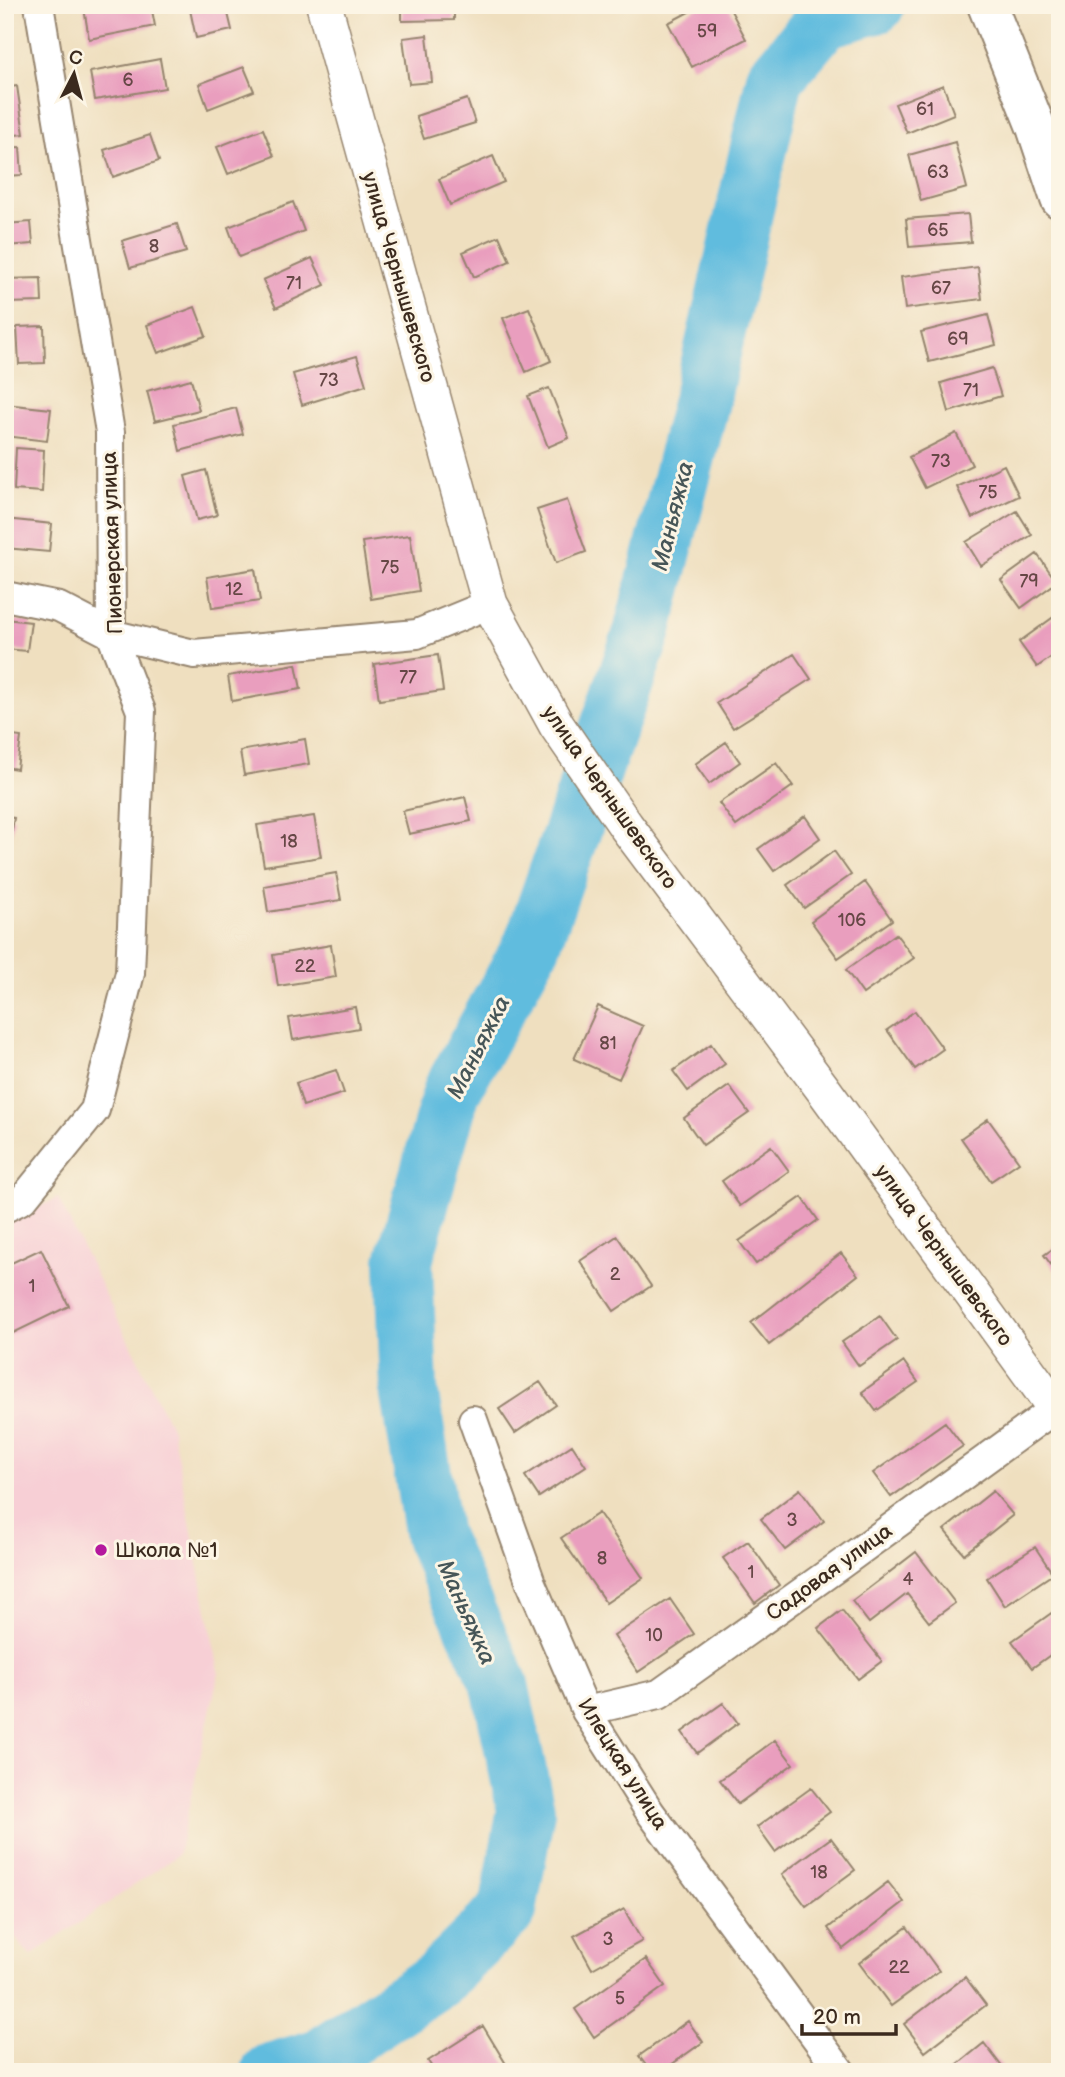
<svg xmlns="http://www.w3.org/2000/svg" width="1065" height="2077" viewBox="0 0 1065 2077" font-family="'Balsamiq Sans',sans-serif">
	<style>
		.built { fill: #f7cfd5 }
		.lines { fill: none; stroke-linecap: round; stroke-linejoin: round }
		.river { stroke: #60bcde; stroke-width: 58 }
		.building { fill: #e99ebe }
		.minor-casing { stroke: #95846e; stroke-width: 32 }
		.tertiary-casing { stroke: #95846e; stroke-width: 38 }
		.secondary-casing { stroke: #95846e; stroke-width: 42 }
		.minor { stroke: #fff; stroke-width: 28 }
		.tertiary { stroke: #fff; stroke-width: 35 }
		.secondary { stroke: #fff; stroke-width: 38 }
		.poi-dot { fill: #b5179e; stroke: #fcf5e5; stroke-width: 2.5 }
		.labels { text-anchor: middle; stroke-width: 6; stroke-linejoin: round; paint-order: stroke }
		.number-label { font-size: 18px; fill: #664746 }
		.street-label { font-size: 21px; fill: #3b2a1e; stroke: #fcf5e5 }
		.poi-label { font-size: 21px; fill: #3b2a1e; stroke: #fcf5e5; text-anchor: start }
		.water-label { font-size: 23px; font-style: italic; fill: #465658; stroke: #fcf5e5 }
	</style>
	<rect width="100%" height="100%" fill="#fcf5e5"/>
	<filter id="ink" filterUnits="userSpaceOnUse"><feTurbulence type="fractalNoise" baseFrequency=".0143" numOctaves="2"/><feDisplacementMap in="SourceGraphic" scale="14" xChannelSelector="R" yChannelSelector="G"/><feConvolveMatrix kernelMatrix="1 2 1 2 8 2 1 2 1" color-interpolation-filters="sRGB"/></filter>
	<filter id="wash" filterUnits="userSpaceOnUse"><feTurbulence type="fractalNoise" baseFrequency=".00686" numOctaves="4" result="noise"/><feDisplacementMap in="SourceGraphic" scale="28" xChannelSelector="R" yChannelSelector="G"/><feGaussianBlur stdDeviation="1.57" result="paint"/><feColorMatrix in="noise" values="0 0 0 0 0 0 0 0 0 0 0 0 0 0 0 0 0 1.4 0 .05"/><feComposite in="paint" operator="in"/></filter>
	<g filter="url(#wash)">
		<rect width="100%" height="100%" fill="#efdfbf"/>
		<!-- built -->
		<path class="built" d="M58 1198 172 1429 219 1672 178 1855 31 1956 5 1927V1223Z"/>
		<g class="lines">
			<!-- river -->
			<path class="river" d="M270 2072 320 2057 437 1980 508 1910 526 1810 500 1685 433 1536 409 1389 404 1261 452 1090 532 945 642 633 701 401 775 78 825 19 876 5"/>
		</g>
		<g id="blocks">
			<!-- building -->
			<path class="building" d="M100 5H151L155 26 89 39 84 8Z
				M189 5H226L232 30 196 38Z
				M402 5H454V20L402 21Z
				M702 5H728L746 39 692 67 668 23Z
				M427 35 432 82 409 84 403 38Z
				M160 59 165 88 95 100 90 72Z
				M244 67 254 91 208 109 199 84Z
				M943 85 954 114 907 133 895 104Z
				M17 86 24 134 5 136V88Z
				M467 99 475 123 424 139 416 116Z
				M263 129 274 156 228 174 217 147Z
				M150 135 159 161 113 177 104 150Z
				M955 142 967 188 921 201 909 155Z
				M20 147 22 175 5 176V148Z
				M493 156 504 182 450 205 439 179Z
				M293 202 304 231 239 257 228 227Z
				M968 214 971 242 909 247 906 219Z
				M31 222 33 244 5 246V224Z
				M177 224 186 252 130 268 122 241Z
				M499 236 510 261 474 277 463 252Z
				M312 258 325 285 276 308 263 280Z
				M978 267 982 299 905 309 901 277Z
				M41 278 42 302 5 303V279Z
				M195 307 206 336 158 353 147 325Z
				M529 308 551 361 526 372 503 318Z
				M988 315 996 345 929 362 921 332Z
				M44 326 45 363 19 364 17 327Z
				M357 356 366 385 302 405 293 374Z
				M992 368 1001 396 949 412 941 383Z
				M191 379 199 410 155 421 147 391Z
				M549 388 569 438 548 447 528 396Z
				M5 404 51 409 47 441 5 436Z
				M236 408 243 434 180 451 174 424Z
				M956 433 972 465 925 488 909 457Z
				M16 448 44 450 42 492 14 490Z
				M1004 465 1019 496 972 518 957 487Z
				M206 470 217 515 197 520 185 476Z
				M567 500 586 552 556 563 537 510Z
				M1017 511 1032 535 981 566 966 542Z
				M5 519 52 524 49 552 5 548Z
				M410 535 419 591 371 599 362 542Z
				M1037 554 1057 582 1021 608 1001 580Z
				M255 569 260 601 212 608 207 577Z
				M1055 616 1060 623V651L1037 667 1019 642Z
				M5 619 31 622 27 651 5 649Z
				M794 654 811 679 733 728 717 703Z
				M438 655 443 691 379 700 374 664Z
				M296 664 301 689 232 701 228 676Z
				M5 735 21 737 17 769 5 767Z
				M305 739 309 764 244 775 240 751Z
				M726 742 740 762 709 784 695 764Z
				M776 763 793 786 736 826 719 803Z
				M465 797 471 821 409 834 403 811Z
				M314 816 321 857 264 866 257 825Z
				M805 816 820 838 774 871 758 849Z
				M5 817 14 818 10 843 5 842Z
				M834 851 851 875 804 908 787 885Z
				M336 873 341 900 268 912 264 886Z
				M865 882 892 920 838 958 811 921Z
				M896 934 914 958 863 994 846 970Z
				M331 945 336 977 278 986 273 955Z
				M598 1006 643 1026 619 1079 574 1059Z
				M355 1007 359 1028 293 1040 289 1018Z
				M915 1011 943 1049 915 1069 887 1030Z
				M711 1044 725 1064 688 1091 673 1071Z
				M336 1070 344 1093 303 1106 296 1083Z
				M729 1086 749 1113 703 1145 684 1118Z
				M988 1119 1019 1162 991 1181 961 1138Z
				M771 1146 789 1171 740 1206 722 1181Z
				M802 1197 818 1220 756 1264 739 1241Z
				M617 1236 651 1286 614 1311 580 1261Z
				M1060 1244V1277L1044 1255Z
				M41 1249 69 1306 5 1337V1266Z
				M841 1253 858 1275 769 1345 751 1323Z
				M880 1316 897 1340 859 1366 842 1342Z
				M904 1362 918 1382 876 1411 862 1392Z
				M540 1382 556 1405 515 1433 499 1409Z
				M945 1422 963 1446 891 1497 873 1473Z
				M572 1445 586 1466 539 1497 525 1476Z
				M800 1489 824 1521 785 1550 761 1519Z
				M993 1491 1013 1515 964 1554 944 1530Z
				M599 1513 643 1578 606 1603 561 1538Z
				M748 1541 779 1585 755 1603 723 1558Z
				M1035 1547 1053 1574 1005 1606 987 1578Z
				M916 1552 955 1603 929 1622 907 1594 869 1623 852 1601Z
				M670 1599 694 1634 638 1672 614 1636Z
				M1060 1607V1648L1032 1668 1012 1641Z
				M842 1610 882 1661 858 1679 818 1628Z
				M723 1703 738 1723 697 1753 682 1732Z
				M775 1740 793 1764 738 1804 720 1780Z
				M811 1788 830 1812 775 1852 757 1827Z
				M831 1838 855 1870 806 1906 782 1874Z
				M888 1882 904 1902 843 1949 828 1928Z
				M624 1909 642 1941 592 1969 574 1936Z
				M907 1927 939 1971 891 2006 859 1963Z
				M646 1959 665 1986 594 2037 575 2009Z
				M965 1977 986 2005 925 2052 904 2024Z
				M688 2021 703 2042 661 2072H651L639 2056Z
				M483 2026 509 2069 504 2072H435L428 2061Z
				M984 2043 1006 2072H948Z"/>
		</g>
	</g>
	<g filter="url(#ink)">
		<use href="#blocks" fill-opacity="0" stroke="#95846e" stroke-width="2"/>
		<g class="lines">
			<!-- minor casing -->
			<g class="minor-casing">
				<path id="minor" d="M5 596 59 607 111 634 194 654 417 634 490 604
					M5 1208 23 1199 95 1110 130 973 141 711 111 634 110 432 39 5
					M473 1420 531 1583 586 1711 650 1812 841 2072
					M586 1711 659 1694 840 1565 1060 1405"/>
			</g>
			<!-- tertiary casing -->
			<g class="tertiary-casing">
				<path id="tertiary" d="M324 5 490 604 557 726 626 826 823 1089 1060 1415"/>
			</g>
			<!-- secondary casing -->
			<g class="secondary-casing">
				<path id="secondary" d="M987 5 1036 127 1060 199"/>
			</g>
			<!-- minor -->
			<use href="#minor" class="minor"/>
			<!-- tertiary -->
			<use href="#tertiary" class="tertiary"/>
			<!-- secondary -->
			<use href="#secondary" class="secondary"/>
		</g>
	</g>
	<!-- markers -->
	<circle class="poi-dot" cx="101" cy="1550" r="7"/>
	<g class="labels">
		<!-- number labels -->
		<g class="number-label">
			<text x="707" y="37">59</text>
			<text x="128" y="86">6</text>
			<text x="925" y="115">61</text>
			<text x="938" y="178">63</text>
			<text x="938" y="236">65</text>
			<text x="154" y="252">8</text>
			<text x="294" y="289">71</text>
			<text x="941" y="294">67</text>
			<text x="958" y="345">69</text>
			<text x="329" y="386">73</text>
			<text x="971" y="396">71</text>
			<text x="941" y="467">73</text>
			<text x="988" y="498">75</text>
			<text x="390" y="573">75</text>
			<text x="1029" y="587">79</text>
			<text x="234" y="595">12</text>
			<text x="408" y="683">77</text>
			<text x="289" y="847">18</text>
			<text x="852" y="926">106</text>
			<text x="305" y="972">22</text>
			<text x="608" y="1049">81</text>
			<text x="615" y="1280">2</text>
			<text x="32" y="1292">1</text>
			<text x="792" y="1526">3</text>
			<text x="602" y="1564">8</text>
			<text x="751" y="1578">1</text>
			<text x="908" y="1585">4</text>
			<text x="654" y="1641">10</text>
			<text x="819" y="1878">18</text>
			<text x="608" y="1945">3</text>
			<text x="899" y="1973">22</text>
			<text x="620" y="2004">5</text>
		</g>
		<!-- street labels -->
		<g class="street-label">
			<text transform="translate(399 277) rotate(74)" y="7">улица Чернышевского</text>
			<text transform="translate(112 543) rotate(-92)" y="7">Пионерская улица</text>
			<text transform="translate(610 797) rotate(55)" y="7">улица Чернышевского</text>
			<text transform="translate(944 1255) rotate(54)" y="7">улица Чернышевского</text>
			<text transform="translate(829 1572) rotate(-36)" y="7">Садовая улица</text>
			<text transform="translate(623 1764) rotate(58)" y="7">Илецкая улица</text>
		</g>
		<!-- poi labels -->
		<g class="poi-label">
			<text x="115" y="1557">Школа №1</text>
		</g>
		<!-- water labels -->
		<g class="water-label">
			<text transform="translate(672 516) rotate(-76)" y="8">Маньяжка</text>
			<text transform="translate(478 1047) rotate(-63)" y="8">Маньяжка</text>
			<text transform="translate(467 1612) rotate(66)" y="8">Маньяжка</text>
		</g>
	</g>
	<!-- margin -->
	<rect width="1065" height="2077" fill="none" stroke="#fcf5e5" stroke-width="28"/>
	<!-- north arrow -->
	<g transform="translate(74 74) rotate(6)" stroke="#fcf5e5" stroke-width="5" paint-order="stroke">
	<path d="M0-5L12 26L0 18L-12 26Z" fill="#3b2a1e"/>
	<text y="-10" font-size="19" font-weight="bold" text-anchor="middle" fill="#3b2a1e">С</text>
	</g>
	<!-- scale -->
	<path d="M802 2024v10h94v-10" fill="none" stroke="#3b2a1e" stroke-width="3.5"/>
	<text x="813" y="2024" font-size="21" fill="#3b2a1e" stroke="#fcf5e5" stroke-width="5" paint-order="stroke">20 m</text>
</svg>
